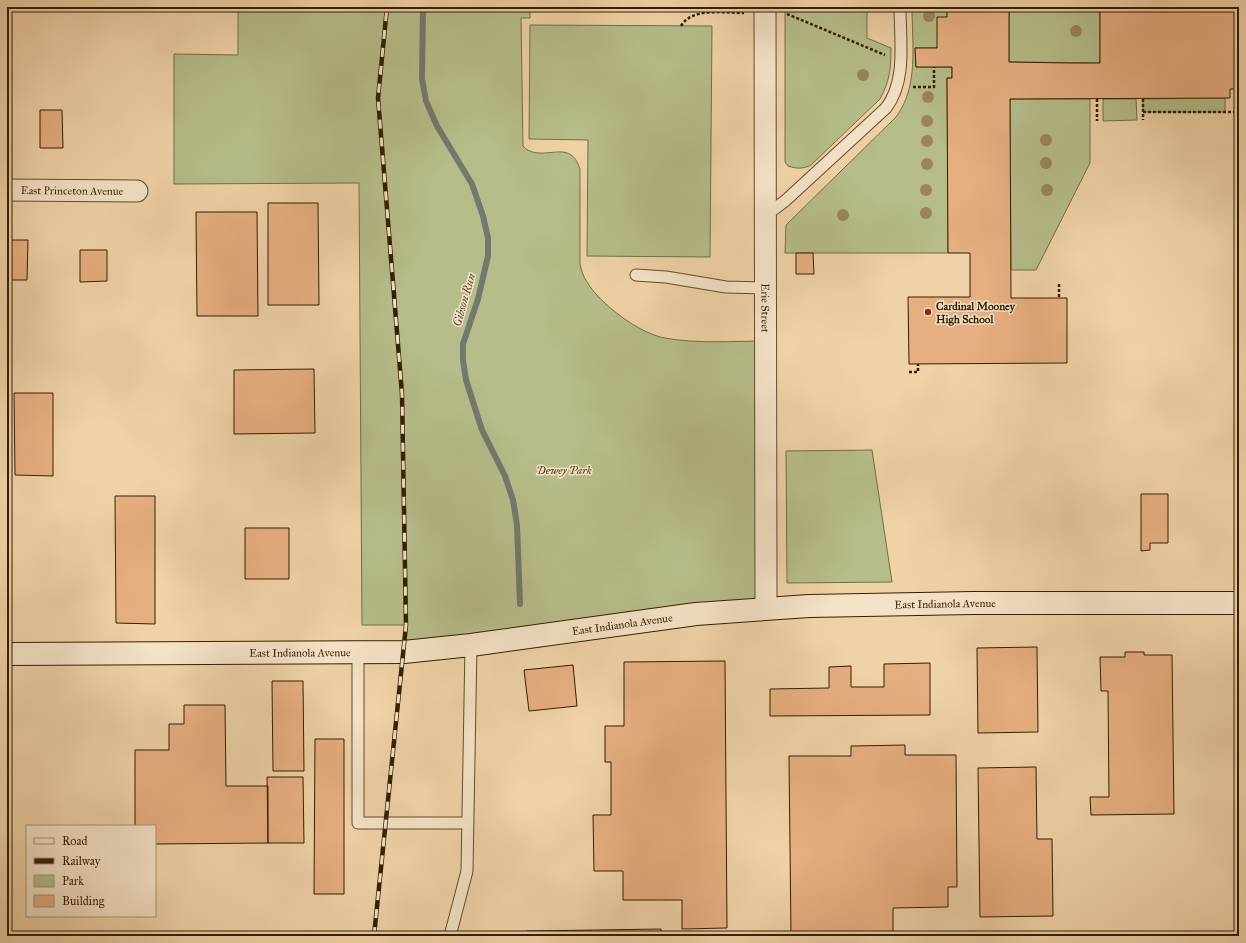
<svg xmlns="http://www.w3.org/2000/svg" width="1246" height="943" viewBox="0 0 1246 943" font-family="'IM FELL Great Primer',serif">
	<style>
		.green { fill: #b6bd8a; stroke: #746e46 }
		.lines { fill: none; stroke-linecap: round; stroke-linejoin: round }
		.stream { stroke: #73796b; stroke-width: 6 }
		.building { fill: #e6af81; stroke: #331f01 }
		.lane-casing { stroke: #624c2a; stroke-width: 13 }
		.street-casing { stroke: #624c2a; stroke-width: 23 }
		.secondary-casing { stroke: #331f01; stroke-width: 24 }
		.path { stroke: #331f01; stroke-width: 2.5; stroke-dasharray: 3 2; stroke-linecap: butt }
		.lane { stroke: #f5e2c6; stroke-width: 11 }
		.street { stroke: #f5e2c6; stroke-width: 21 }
		.secondary { stroke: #f5e2c6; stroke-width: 22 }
		.rail-casing { stroke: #331f01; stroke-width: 4.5 }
		.rail { stroke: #f5e2c6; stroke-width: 3; stroke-dasharray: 9; stroke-linecap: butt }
		.tree { fill: #9a855e }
		.poi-dot { fill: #8f2418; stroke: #f5e2c6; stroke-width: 1.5 }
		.labels { text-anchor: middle; stroke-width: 3; stroke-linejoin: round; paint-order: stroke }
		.street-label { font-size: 11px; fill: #331f01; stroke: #f5e2c6 }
		.poi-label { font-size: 11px; font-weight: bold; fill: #331f01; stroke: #f5e2c6; text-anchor: start }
		.park-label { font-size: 11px; font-style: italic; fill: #544623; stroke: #f5e2c6 }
		.water-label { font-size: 12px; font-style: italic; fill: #534c36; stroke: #f5e2c6 }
	</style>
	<rect width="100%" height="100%" fill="#f0d2a7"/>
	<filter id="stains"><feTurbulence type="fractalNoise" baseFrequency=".005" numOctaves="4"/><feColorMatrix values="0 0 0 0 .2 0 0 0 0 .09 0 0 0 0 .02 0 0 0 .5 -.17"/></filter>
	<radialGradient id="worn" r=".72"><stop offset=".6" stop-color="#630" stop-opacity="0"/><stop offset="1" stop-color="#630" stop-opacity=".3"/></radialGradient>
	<!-- green -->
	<path class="green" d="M238 7H530V18H521L523 146C536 161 560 146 571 155 576 158 578 164 580 169V263C581 270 583 276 587 282 600 304 640 334 665 338 696 344 734 341 766 341V608L404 652 406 625H362L359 183 174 184V54L238 55Z
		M785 7H867V38L891 48C891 69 890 80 880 99L811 165C803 169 797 169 788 166L785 162Z
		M912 7H947V17L937 48H915L916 67H952V78H947L948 253H785L786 225 896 117C919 86 912 44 912 7Z
		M1009 7H1100V63L1009 62Z
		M530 25 712 26 710 257 587 256 588 140 529 139Z
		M1225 98V112H1143V99Z
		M1010 99H1090V163L1036 270H1011Z
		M1103 99H1136L1137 120 1103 121Z
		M872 450 892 582 787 583 786 451Z"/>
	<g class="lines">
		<!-- stream -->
		<path class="stream" d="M423 7 422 79 426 101 437 126 472 184 483 216 488 238V256L478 299 463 344V360L466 380 482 430 505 476 513 500 517 525 520 604"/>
	</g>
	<!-- building -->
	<path class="building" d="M947 7H1009V62L1071 63H1100V7H1239V89H1230V98L1010 99 1011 298H1067V363L909 364 908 297H970V253H948L947 78H952V67H916L915 48H937V17H947Z
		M40 110H62L63 148H40Z
		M268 203H318L319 305H268Z
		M196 212H257L258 316H197Z
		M7 240H28L27 280H7Z
		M80 250H107V281L80 282Z
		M796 253H813L814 274H796Z
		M314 369 315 433 234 434V370Z
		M7 393H9L10 472H7Z
		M14 393H53V476L15 475Z
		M1141 494H1168V543H1150V550L1141 551Z
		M115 496H155V624L116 623Z
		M245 528H289V579H245Z
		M1037 647 1038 732 978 733 977 648Z
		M1125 652H1144V655H1172L1174 814 1091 815 1090 797H1109L1108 691H1101L1100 657H1125Z
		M725 661 727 928 682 929V900H623V871H594L593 815H611V762H605V726H624V662Z
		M930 663V715L770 716V689L829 688V667L851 666V687H884V664Z
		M573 665 577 706 529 711 524 670Z
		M272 681H303L304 771H273Z
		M184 705H225L226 786H268V843L155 844V826H135V750H169V724H184Z
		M315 739H344V894H314Z
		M905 745V755H956L957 887H948V907L893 908V936H791L789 756H851V746Z
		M1036 767 1037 839H1052L1053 916 980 917 978 768Z
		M267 777H303L304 843H268Z
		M661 929 662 936H527V931Z"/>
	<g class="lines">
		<!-- lane casing -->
		<g class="lane-casing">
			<path id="lane" d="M766 215 785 201 886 108C907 81 900 40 900 7
				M636 275 666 277 726 287 765 288
				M358 652V823H468
				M450 936 467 871 471 645"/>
		</g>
		<!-- street casing -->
		<g class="street-casing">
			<g id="street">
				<path id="s1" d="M765 7 766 608"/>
				<path id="s2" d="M7 190 137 191"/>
			</g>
		</g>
		<!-- secondary casing -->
		<g class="secondary-casing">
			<g id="secondary">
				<path id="s3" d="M7 654 404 652 471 645 696 614 809 606 973 603H1239"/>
			</g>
		</g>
		<!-- path -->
		<path class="path" d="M787 14 885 55
			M681 26C692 7 725 13 744 13
			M913 87H934V67
			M1097 99V121
			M1143 99V120
			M1143 112H1239
			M1059 284V298
			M909 372H918V364"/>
		<!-- lane -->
		<use href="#lane" class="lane"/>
		<!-- street -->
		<use href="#street" class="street"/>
		<!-- secondary -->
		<use href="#secondary" class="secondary"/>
		<!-- rail casing -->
		<g class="rail-casing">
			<path id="rail" d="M374 936 406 625 402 394 378 98 387 7"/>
		</g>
		<!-- rail -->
		<use href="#rail" class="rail"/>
	</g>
	<!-- trees -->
	<g class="tree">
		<circle cx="929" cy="16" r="6"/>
		<circle cx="1076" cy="31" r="6"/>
		<circle cx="863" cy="75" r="6"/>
		<circle cx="928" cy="97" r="6"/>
		<circle cx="927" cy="121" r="6"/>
		<circle cx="1046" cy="140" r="6"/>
		<circle cx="927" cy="141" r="6"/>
		<circle cx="1046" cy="163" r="6"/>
		<circle cx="927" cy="164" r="6"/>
		<circle cx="926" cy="190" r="6"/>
		<circle cx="1047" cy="190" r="6"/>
		<circle cx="926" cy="213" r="6"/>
		<circle cx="843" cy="215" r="6"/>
	</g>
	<!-- markers -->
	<circle class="poi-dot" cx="928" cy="312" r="4"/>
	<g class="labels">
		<!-- street labels -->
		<g class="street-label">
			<text dy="4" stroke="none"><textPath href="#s2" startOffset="65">East Princeton Avenue</textPath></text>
			<text dy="4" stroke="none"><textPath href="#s1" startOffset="301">Erie Street</textPath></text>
			<text dy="4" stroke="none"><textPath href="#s3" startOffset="941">East Indianola Avenue</textPath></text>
			<text dy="4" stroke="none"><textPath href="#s3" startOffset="617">East Indianola Avenue</textPath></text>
			<text dy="4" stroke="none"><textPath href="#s3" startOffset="293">East Indianola Avenue</textPath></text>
		</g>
		<!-- poi labels -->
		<g class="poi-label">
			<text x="936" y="310">Cardinal Mooney<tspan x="936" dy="13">High School</tspan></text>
		</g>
		<!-- park labels -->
		<g class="park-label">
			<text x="564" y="474">Dewey Park</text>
		</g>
		<!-- water labels -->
		<g class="water-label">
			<text transform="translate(464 300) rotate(-74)" y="4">Gibson Run</text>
		</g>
	</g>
	<!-- margin -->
	<rect width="1246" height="943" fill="none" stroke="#f0d2a7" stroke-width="24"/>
	<rect x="8" y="8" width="1230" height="927" fill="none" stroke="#331f01" stroke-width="2"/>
	<rect x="12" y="12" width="1222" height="919" fill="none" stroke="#331f01"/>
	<!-- legend -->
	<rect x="26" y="825" width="130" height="92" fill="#f5e2c6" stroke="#a79477"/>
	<rect x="34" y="838" width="20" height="6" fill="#f5e2c6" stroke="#a79477"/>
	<text x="62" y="845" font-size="12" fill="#331f01">Road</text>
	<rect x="34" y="858" width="20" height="6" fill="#331f01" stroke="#a79477"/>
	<text x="62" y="865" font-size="12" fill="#331f01">Railway</text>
	<rect x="34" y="875" width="20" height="12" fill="#b6bd8a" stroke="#a79477"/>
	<text x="62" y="885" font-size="12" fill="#331f01">Park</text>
	<rect x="34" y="895" width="20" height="12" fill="#e6af81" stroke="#a79477"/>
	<text x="62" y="905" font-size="12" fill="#331f01">Building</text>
	<rect width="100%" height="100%" filter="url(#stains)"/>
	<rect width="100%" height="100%" fill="url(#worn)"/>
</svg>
